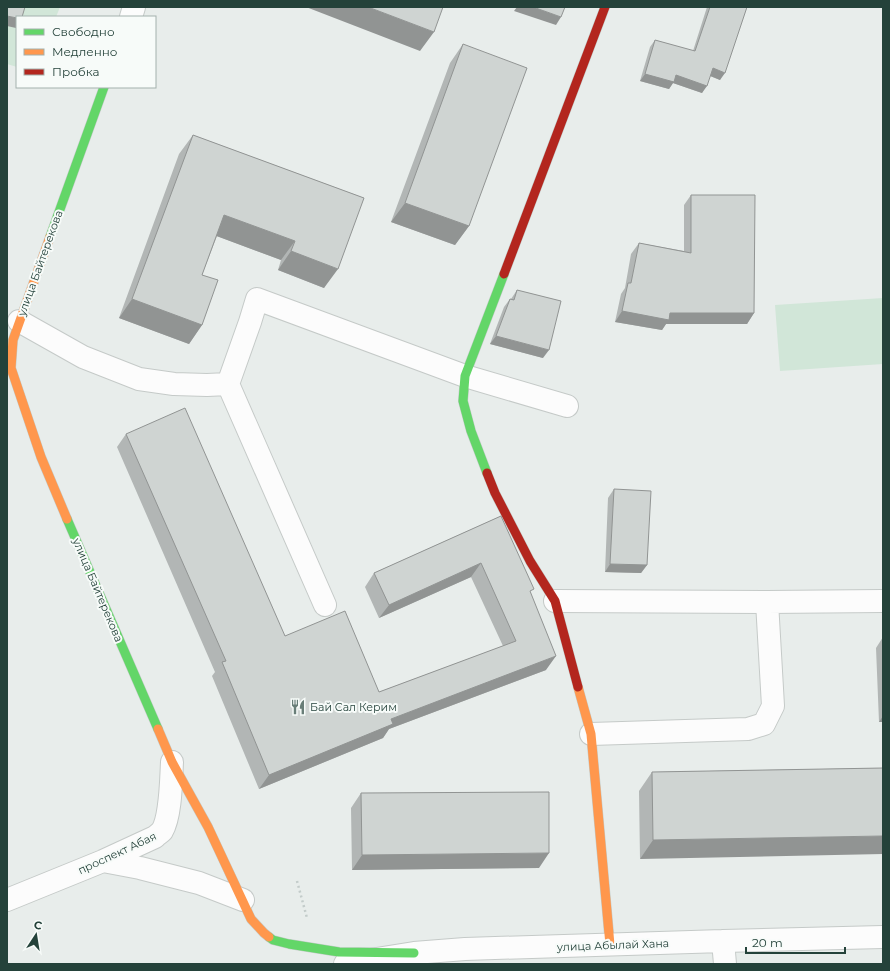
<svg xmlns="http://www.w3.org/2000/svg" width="890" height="971" viewBox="0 0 890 971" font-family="Montserrat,sans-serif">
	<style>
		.green { fill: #d1e6d8 }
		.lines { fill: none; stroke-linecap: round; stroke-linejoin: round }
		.street-casing { stroke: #c5cac8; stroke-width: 24 }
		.fast-casing { stroke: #c3cbc8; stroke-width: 10 }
		.slow-casing { stroke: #c3cbc8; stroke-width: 10 }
		.jam-casing { stroke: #c3cbc8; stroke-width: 10 }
		.path { stroke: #c3ccca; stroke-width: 2.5; stroke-dasharray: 2 3; stroke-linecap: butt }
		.street { stroke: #fcfcfc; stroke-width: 22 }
		.fast { stroke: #63d668; stroke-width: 9 }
		.slow { stroke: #ff974d; stroke-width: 9 }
		.jam { stroke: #b3261e; stroke-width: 9 }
		.wall { fill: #b2b6b5 }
		.shaded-wall { fill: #919493 }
		.building { fill: #cfd4d2; stroke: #919493 }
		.labels { text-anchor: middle; stroke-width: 4; stroke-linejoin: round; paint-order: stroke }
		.street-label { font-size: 11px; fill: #24423a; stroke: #f7fbf9 }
		.poi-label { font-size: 11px; fill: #24423a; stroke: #f7fbf9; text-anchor: start }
	</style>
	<rect width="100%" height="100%" fill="#e8edeb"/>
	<!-- green -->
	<path class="green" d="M7 7H60L56 17H17V67L7 64Z
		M883 298V364L780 371 775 305Z"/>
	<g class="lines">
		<!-- street casing -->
		<g class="street-casing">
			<path id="street" d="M131 17 134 7
				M19 321 83 357 139 379 174 384 207 385 228 384
				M555 601 767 602 883 601
				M325 605 228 384 250 322 257 299 465 376 567 406
				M591 734 748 729 764 724 773 706 767 602
				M103 861 140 868 199 883 243 900
				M7 900 103 861 155 837C157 835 160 833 162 831 171 816 171 780 172 762
				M723 941 725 964
				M345 964 414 953 465 949 723 941 883 937"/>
		</g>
		<!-- fast casing -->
		<g class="fast-casing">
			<path id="fast" d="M50 237 104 87
				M487 473 471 431 463 401 465 376 504 274
				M67 519 158 729
				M269 937 273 940 289 944 339 952 414 953"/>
		</g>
		<!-- slow casing -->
		<g class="slow-casing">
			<path id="slow" d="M50 237 13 340 11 368 41 457 67 519
				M578 687 591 734 610 945
				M158 729 172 762 208 827 251 919 264 933 269 937"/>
		</g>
		<!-- jam casing -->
		<g class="jam-casing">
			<path id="jam" d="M504 274 605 7
				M487 473 495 493 530 561 555 601 578 687"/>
		</g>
		<!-- path -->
		<path class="path" d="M297 881 307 918"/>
		<!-- street -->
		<use href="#street" class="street"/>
		<!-- fast -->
		<use href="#fast" class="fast"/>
		<!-- slow -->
		<use href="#slow" class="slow"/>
		<!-- jam -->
		<use href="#jam" class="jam"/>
	</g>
	<!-- wall -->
	<path class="wall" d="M707 7H747L720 80 710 76 702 93 673 83 669 89 640 81 650 47 655 40 693 51Z
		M463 44 469 226 455 245 391 222 450 63Z
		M193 135 364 198 324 288 278 270 281 260 217 236 202 275V325L189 344 119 318 179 154Z
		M691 195 754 313 747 324H666L662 330 615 322 621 294 625 288 631 254 639 243 684 251V205Z
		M517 290 543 358 490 344 504 307 510 299H511Z
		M126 434 285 636 379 692 503 646 471 577 379 618 365 587 374 573 501 516 531 594 546 670 389 729 383 738 259 789 212 676 215 672 117 447Z
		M614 489 647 565 641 573 605 572 608 498Z
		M883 637V722H879L876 648Z
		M883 768 640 859 639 791 652 772Z
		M361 793 539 868 352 870 351 808Z"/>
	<!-- shaded-wall -->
	<path class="shaded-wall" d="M306 7H368L434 32 420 51Z
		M517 7H533L561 17 556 25 514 11Z
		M7 16 17 18V26L16 28 7 26Z
		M713 68 725 73 720 80 708 75Z
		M645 74 676 75 707 86 702 93 673 83 669 89 640 81Z
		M405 203 469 226 455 245 391 222Z
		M224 215 295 241 281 260 211 234Z
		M291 251 338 269 324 288 278 270Z
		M132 299 202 325 189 344 119 318Z
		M622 311 754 313 747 324H666L662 330 615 322Z
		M496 336 549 350 543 358 490 344Z
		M481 563 471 577 379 618 389 605Z
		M610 564 647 565 641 573 605 572Z
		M556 656 546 670 389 729 383 738 259 789 269 775 391 719Z
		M883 716V722H879Z
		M883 836V854L640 859 653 840Z
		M549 853 539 868 352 870 362 855Z"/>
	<!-- building -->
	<path class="building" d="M7 7H25L22 17H17V18L7 16Z
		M368 7H443L434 32Z
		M533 7H565L561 17Z
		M710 7H747L725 73 713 68 707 86 676 75 674 82 645 74 655 40 695 51Z
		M463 44 527 68 469 226 405 203Z
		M193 135 364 198 338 269 291 251 295 241 224 215 202 275 218 280 202 325 132 299Z
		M691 195H755L754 313H670L669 320 622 311 628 283H631L639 243 691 253Z
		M517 290 561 301 549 350 496 336 510 299 514 300Z
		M185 408 285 636 345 611 379 692 516 641 481 563 389 605 374 573 501 516 534 589 530 591 556 656 391 719 393 724 269 775 222 662 226 661 126 434Z
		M614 489 651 491 647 565 610 564Z
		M883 768V836L653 840 652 772Z
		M549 792V853L362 855 361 793Z"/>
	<!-- icons -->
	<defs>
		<g id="restaurant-bare" transform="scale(1.2)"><path d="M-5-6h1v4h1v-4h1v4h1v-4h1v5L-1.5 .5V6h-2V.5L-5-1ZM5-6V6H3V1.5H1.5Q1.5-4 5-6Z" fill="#697e78" stroke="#f7fbf9" stroke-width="2.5" paint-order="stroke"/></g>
	</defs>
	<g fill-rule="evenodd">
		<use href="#restaurant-bare" x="298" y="707"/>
	</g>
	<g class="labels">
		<!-- street labels -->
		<g class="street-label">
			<text transform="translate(40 263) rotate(-70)" y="4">улица Байтерекова</text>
			<text transform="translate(98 590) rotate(67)" y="4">улица Байтерекова</text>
			<text transform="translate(117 853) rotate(-25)" y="4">проспект Абая</text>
			<text transform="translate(613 945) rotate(-2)" y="4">улица Абылай Хана</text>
		</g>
		<!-- poi labels -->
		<g class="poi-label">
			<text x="310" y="711">Бай Сал Керим</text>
		</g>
	</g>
	<!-- border -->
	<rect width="890" height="971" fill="none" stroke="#24423a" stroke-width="16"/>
	<!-- legend -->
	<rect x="16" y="16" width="140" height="72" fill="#f7fbf9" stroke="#a3b1ad"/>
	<rect x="24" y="29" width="20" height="6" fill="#63d668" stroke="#a3b1ad"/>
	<text x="52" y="36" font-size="12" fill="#24423a">Свободно</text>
	<rect x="24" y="49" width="20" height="6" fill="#ff974d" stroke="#a3b1ad"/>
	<text x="52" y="56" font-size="12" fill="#24423a">Медленно</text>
	<rect x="24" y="69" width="20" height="6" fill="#b3261e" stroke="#a3b1ad"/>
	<text x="52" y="76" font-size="12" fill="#24423a">Пробка</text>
	<!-- north arrow -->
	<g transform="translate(36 935) rotate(12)" stroke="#f7fbf9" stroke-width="3" paint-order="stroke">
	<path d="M0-3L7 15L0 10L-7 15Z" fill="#24423a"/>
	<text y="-6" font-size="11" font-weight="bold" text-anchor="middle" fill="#24423a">С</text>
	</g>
	<!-- scale -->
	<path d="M746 947v6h99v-6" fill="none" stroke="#24423a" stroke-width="2"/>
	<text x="752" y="947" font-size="12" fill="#24423a" stroke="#f7fbf9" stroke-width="3" paint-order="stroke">20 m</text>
</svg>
